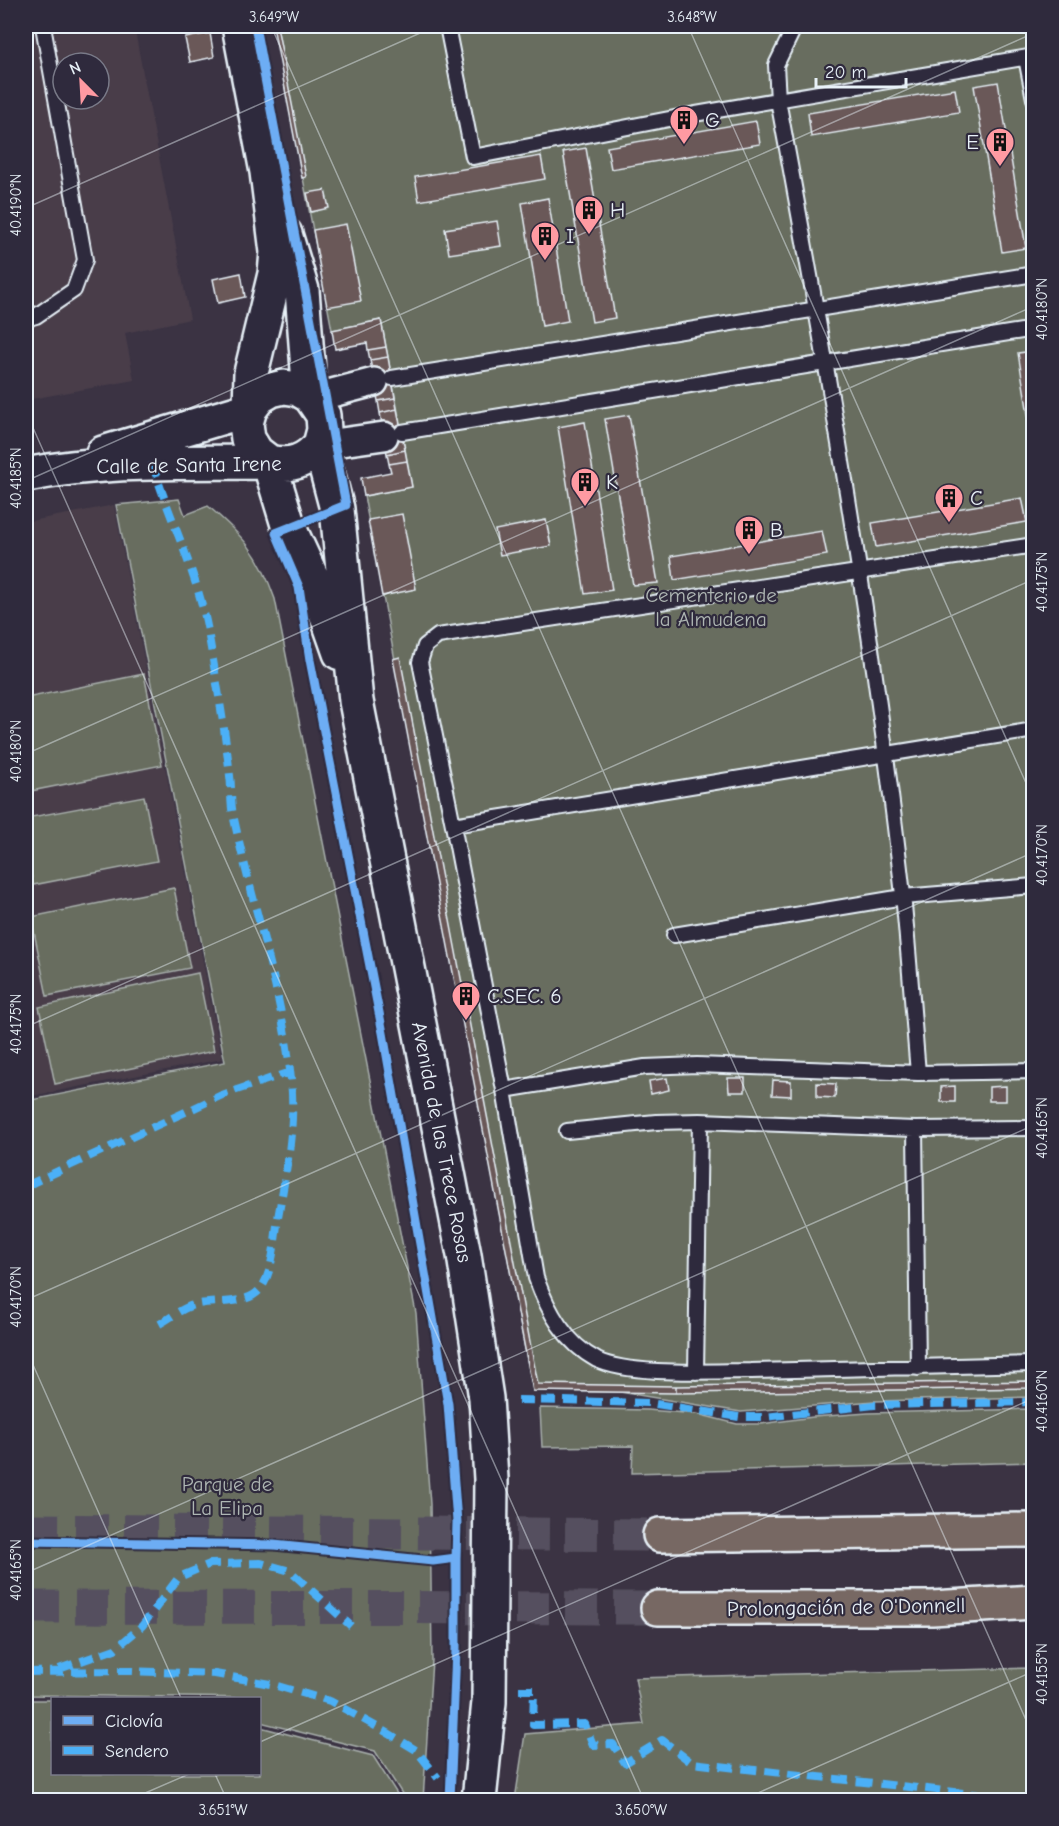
<svg xmlns="http://www.w3.org/2000/svg" width="1059" height="1826" viewBox="0 0 1059 1826" font-family="'Comic Neue',sans-serif">
	<style>
		.built { fill: #493e4a; fill-rule: evenodd }
		.green { fill: #676d5f; stroke: #a8afac; stroke-width: 1.5 }
		.building { fill: #6b5859; stroke: #e8f1f8; stroke-width: 1.5 }
		.lines { fill: none; stroke-linecap: round; stroke-linejoin: round }
		.motorway-tunnel { stroke: #55505e; stroke-width: 33; stroke-dasharray: 33 16; stroke-linecap: butt }
		.service-casing { stroke: #e8f1f8; stroke-width: 18 }
		.minor-casing { stroke: #e8f1f8; stroke-width: 32 }
		.tertiary-casing { stroke: #e8f1f8; stroke-width: 38 }
		.motorway-casing { stroke: #e8f1f8; stroke-width: 38 }
		.service { stroke: #2f2a3d; stroke-width: 14 }
		.minor { stroke: #2f2a3d; stroke-width: 27 }
		.tertiary { stroke: #2f2a3d; stroke-width: 33 }
		.motorway { stroke: #776864; stroke-width: 33 }
		.quiet { stroke: #4cb0f7; stroke-width: 8; stroke-dasharray: 15 8; stroke-linecap: butt }
		.cycleway-casing { stroke: #2f2a3d; stroke-width: 13 }
		.cycleway { stroke: #6dadf4; stroke-width: 9 }
		.ticks { fill: none; stroke: #e8f1f8; stroke-width: 1.5; stroke-opacity: 0.45 }
		.labels { text-anchor: middle; stroke-width: 4.5; stroke-linejoin: round; paint-order: stroke }
		.poi-label { font-size: 21px; fill: #e8f1f8; stroke: #2f2a3d; text-anchor: start }
		.street-label { font-size: 21px; fill: #e8f1f8; stroke: #2f2a3d }
		.park-label { font-size: 21px; fill: #aeb6b3; stroke: #2f2a3d }
		.neatline { fill: none; stroke: #e8f1f8; stroke-width: 2 }
		.ticks-label { font-size: 15px; text-anchor: middle; fill: #e8f1f8 }
	</style>
	<rect width="100%" height="100%" fill="#3b3343"/>
	<filter id="ink" filterUnits="userSpaceOnUse"><feTurbulence type="fractalNoise" baseFrequency=".0167" numOctaves="2"/><feDisplacementMap in="SourceGraphic" scale="12" xChannelSelector="R" yChannelSelector="G"/><feConvolveMatrix kernelMatrix="1 2 1 2 8 2 1 2 1" color-interpolation-filters="sRGB"/></filter>
	<g filter="url(#ink)">
		<!-- built -->
		<path class="built" d="M26 26H134L190 319 125 333 134 380 26 400ZM63 63H99V99H63Z
			M114 505 222 1059 26 1097V522Z"/>
		<!-- green -->
		<path class="green" d="M274 26H1033V1397L874 1401 741 1412 620 1392 533 1391 364 496 412 487 381 320 332 330Z
			M179 499 185 515 208 506C244 537 259 553 275 599L416 1313 430 1504 432 1660 423 1800H406L375 1751 260 1722V1698L26 1695V1101L225 1062 116 505Z
			M144 674 162 765 26 792V698Z
			M144 796 157 861 33 885 26 844V818Z
			M174 888 190 968 47 996 31 917Z
			M198 973 214 1051 55 1084 39 1007Z
			M540 1408 647 1410 697 1414 737 1424H761L813 1417 868 1413 1033 1409V1462L632 1473 633 1446 542 1447Z
			M1033 1668V1800H515L525 1734 644 1724 635 1678Z
			M26 1700H52V1774H260V1727L373 1756 401 1800H26Z"/>
		<!-- building -->
		<path class="building" d="M273 26H277L306 177 302 178Z
			M210 33 214 57 190 62 185 38Z
			M998 82 1026 248 1002 252 974 86Z
			M955 89 959 112 811 137 808 113Z
			M756 121 760 144 611 169 607 147Z
			M586 148 615 318 592 322 563 152Z
			M541 156 545 179 419 201 415 177Z
			M325 190 329 208 311 212 307 193Z
			M548 198 568 321 542 326 522 203Z
			M497 221 501 246 449 254 445 229Z
			M346 224 361 301 327 307 313 230Z
			M241 273 245 297 218 303 213 279Z
			M381 320 386 347 368 350 367 343 335 349 332 330Z
			M386 347 388 357 370 360 368 350Z
			M1034 351V451L1018 353Z
			M388 357 395 398 378 401 370 360Z
			M395 398 397 409 380 413 378 401Z
			M397 409 405 450 387 454 380 413Z
			M629 415 658 583 633 585 605 419Z
			M585 422 612 590 585 594 558 427Z
			M405 450 407 461 389 464 387 454Z
			M407 461 412 487 364 496 361 478 391 472 389 464Z
			M1022 498 1027 522 876 547 872 523Z
			M402 514 416 589 382 596 368 520Z
			M546 520 551 546 500 555 495 530Z
			M822 531 827 555 674 580 671 556Z
			M400 657 538 1384 676 1386V1393L533 1391 393 659Z
			M667 1078 669 1090 651 1094 649 1081Z
			M728 1078H745V1092H729Z
			M773 1080 791 1081V1096L772 1095Z
			M817 1083 836 1084 835 1098 817 1097Z
			M955 1086V1102H941V1087Z
			M1006 1086V1101H989V1087Z
			M1034 1381V1388L676 1393V1386Z"/>
		<g class="lines">
			<!-- motorway-tunnel -->
			<path class="motorway-tunnel" d="M26 1530 660 1535
				M26 1607 658 1608"/>
			<!-- service casing -->
			<g class="service-casing">
				<path id="service" d="M447 26 473 157 695 114 1034 56
					M795 26 776 65 778 100C827 363 873 629 903 895 909 954 913 1014 918 1073
					M1026 58 1034 99
					M26 319 36 316 74 290 85 260 43 26
					M392 378 1034 274
					M402 432 1034 329
					M1034 730 453 825 504 1090 536 1278C548 1311 565 1343 597 1360 630 1376 713 1371 751 1371 845 1369 939 1367 1034 1364
					M453 825 420 662 425 646 438 636 1034 545
					M674 935 903 897 1034 886
					M504 1090 645 1067 697 1065 918 1073 1034 1071
					M915 1129 918 1368
					M567 1131 656 1122 700 1121 915 1129 1034 1128
					M696 1372 700 1121"/>
			</g>
			<!-- minor casing -->
			<g class="minor-casing">
				<path id="minor" d="M313 398 374 382
					M320 445 384 436"/>
			</g>
			<!-- tertiary casing -->
			<g class="tertiary-casing">
				<path id="tertiary" d="M239 26 267 172 277 252 275 274 251 373 250 409 246 423 248 439 256 452 269 462 289 528 319 593 340 653
					M285 234 302 290 310 396
					M250 409 259 397 271 390 284 387 298 389 310 396 323 415 324 430 320 445 337 509 356 701 464 1255 486 1398 491 1479 489 1702 479 1800
					M103 453 250 409
					M26 475C106 459 187 463 269 462 291 467 305 462 320 445"/>
			</g>
			<!-- motorway casing -->
			<g class="motorway-casing">
				<path id="motorway" d="M660 1535 1034 1530
					M658 1608H932L1034 1602"/>
			</g>
			<!-- service -->
			<use href="#service" class="service"/>
			<!-- minor -->
			<use href="#minor" class="minor"/>
			<!-- tertiary -->
			<use href="#tertiary" class="tertiary"/>
			<!-- motorway -->
			<use href="#motorway" class="motorway"/>
			<!-- quiet -->
			<path class="quiet" d="M152 462C170 521 199 576 209 637 217 683 225 730 230 776 232 788 230 802 233 814 252 906 286 1000 292 1093 294 1136 285 1177 278 1218 275 1237 273 1273 261 1288 247 1308 208 1298 188 1307 176 1312 167 1321 155 1326
				M26 1186 222 1095 290 1072
				M518 1400 650 1403 739 1417H765L874 1405 1034 1402
				M59 1669 115 1649 142 1626 179 1577 210 1564 261 1563 290 1571 351 1626
				M26 1672 130 1671 215 1674 270 1684 330 1701 388 1733 416 1750 438 1778
				M519 1690H534L533 1725 585 1724 593 1745 613 1744 625 1763 662 1740 692 1763 1027 1800"/>
			<!-- cycleway casing -->
			<g class="cycleway-casing">
				<path id="cycleway" d="M255 26 346 505 276 533 299 587 310 660 383 1033 448 1404 457 1522 456 1558
					M26 1541 274 1545 433 1561 456 1558V1649L450 1800"/>
			</g>
			<!-- cycleway -->
			<use href="#cycleway" class="cycleway"/>
		</g>
	</g>
	<!-- ticks -->
	<path class="ticks" d="M271 26 1034 1738M688 26 1034 801M26 208 436 26M26 412 644 1800M26 481 1034 33M26 754 1034 306M26 1027 1034 579M26 1300 1034 852M26 1349 181 1698M26 1573 1034 1125M260 1742 1034 1398M215 1774 227 1800M129 1800 189 1774M742 1800 1034 1671"/>
	<!-- icons -->
	<defs>
		<g id="building-pin" transform="scale(1.5)"><path d="M0 17L-7.5 6A9.5 9.5 0 1 1 7.5 6Z" fill="#ff9aa2" stroke="#2f2a3d"/><path d="M-4-6H4V6H1V3H-1V6H-4ZM-2.5-4.3h1.7v1.8h-1.7ZM.8-4.3h1.7v1.8H.8ZM-2.5-1h1.7V.8h-1.7ZM.8-1h1.7V.8H.8Z" fill="#111"/></g>
	</defs>
	<g fill-rule="evenodd">
		<use href="#building-pin" x="684" y="120"/>
		<use href="#building-pin" x="1000" y="142"/>
		<use href="#building-pin" x="589" y="210"/>
		<use href="#building-pin" x="545" y="236"/>
		<use href="#building-pin" x="585" y="482"/>
		<use href="#building-pin" x="949" y="498"/>
		<use href="#building-pin" x="749" y="530"/>
		<use href="#building-pin" x="466" y="996"/>
	</g>
	<g class="labels">
		<!-- poi labels -->
		<g class="poi-label">
			<text x="705" y="127">G</text>
			<text x="979" y="149" text-anchor="end">E</text>
			<text x="610" y="217">H</text>
			<text x="566" y="243">I</text>
			<text x="606" y="489">K</text>
			<text x="970" y="505">C</text>
			<text x="770" y="537">B</text>
			<text x="487" y="1003">C.SEC. 6</text>
		</g>
		<!-- street labels -->
		<g class="street-label">
			<text transform="translate(189 465) rotate(-1)" y="7">Calle de Santa Irene</text>
			<text transform="translate(442 1142) rotate(79)" y="7">Avenida de las Trece Rosas</text>
			<text transform="translate(846 1607) rotate(-1)" y="7">Prolongación de O'Donnell</text>
		</g>
		<!-- park labels -->
		<g class="park-label">
			<text x="711" y="602">Cementerio de<tspan x="711" dy="24">la Almudena</tspan></text>
			<text x="227" y="1491">Parque de<tspan x="227" dy="24">La Elipa</tspan></text>
		</g>
	</g>
	<!-- margin -->
	<rect width="1059" height="1826" fill="none" stroke="#2f2a3d" stroke-width="66"/>
	<!-- legend -->
	<rect x="51" y="1697" width="210" height="78" fill="#2f2a3d" stroke="#797a88" stroke-width="1.5"/>
	<rect x="63" y="1716" width="30" height="9" fill="#6dadf4" stroke="#797a88" stroke-width="1.5"/>
	<text x="105" y="1727" font-size="18" fill="#e8f1f8">Ciclovía</text>
	<rect x="63" y="1746" width="30" height="9" fill="#4cb0f7" stroke="#797a88" stroke-width="1.5"/>
	<text x="105" y="1757" font-size="18" fill="#e8f1f8">Sendero</text>
	<!-- north arrow -->
	<g transform="translate(81 81) rotate(336)"><circle r="28" fill="#2f2a3d" stroke="#797a88" stroke-width="1.5"/>
	<path d="M0-4.5L10 22L0 15L-10 22Z" fill="#ff9aa2"/>
	<text y="-9" font-size="16" font-weight="bold" text-anchor="middle" fill="#e8f1f8">N</text>
	</g>
	<!-- scale -->
	<path d="M816 78v9h90v-9" fill="none" stroke="#e8f1f8" stroke-width="3"/>
	<text x="825" y="78" font-size="18" fill="#e8f1f8" stroke="#2f2a3d" stroke-width="4.5" paint-order="stroke">20 m</text>
	<rect x="33" y="33" width="993" height="1760" class="neatline"/>
	<g class="ticks-label">
		<text x="274" y="22">3.649°W</text>
		<text x="692" y="22">3.648°W</text>
		<text transform="translate(16 205) rotate(-90)" y="5">40.4190°N</text>
		<text transform="translate(1042 309) rotate(-90)" y="5">40.4180°N</text>
		<text transform="translate(16 478) rotate(-90)" y="5">40.4185°N</text>
		<text transform="translate(1042 582) rotate(-90)" y="5">40.4175°N</text>
		<text transform="translate(16 751) rotate(-90)" y="5">40.4180°N</text>
		<text transform="translate(1042 855) rotate(-90)" y="5">40.4170°N</text>
		<text transform="translate(16 1024) rotate(-90)" y="5">40.4175°N</text>
		<text transform="translate(1042 1128) rotate(-90)" y="5">40.4165°N</text>
		<text transform="translate(16 1297) rotate(-90)" y="5">40.4170°N</text>
		<text transform="translate(1042 1401) rotate(-90)" y="5">40.4160°N</text>
		<text transform="translate(16 1570) rotate(-90)" y="5">40.4165°N</text>
		<text transform="translate(1042 1674) rotate(-90)" y="5">40.4155°N</text>
		<text x="223" y="1815">3.651°W</text>
		<text x="641" y="1815">3.650°W</text>
	</g>
</svg>
